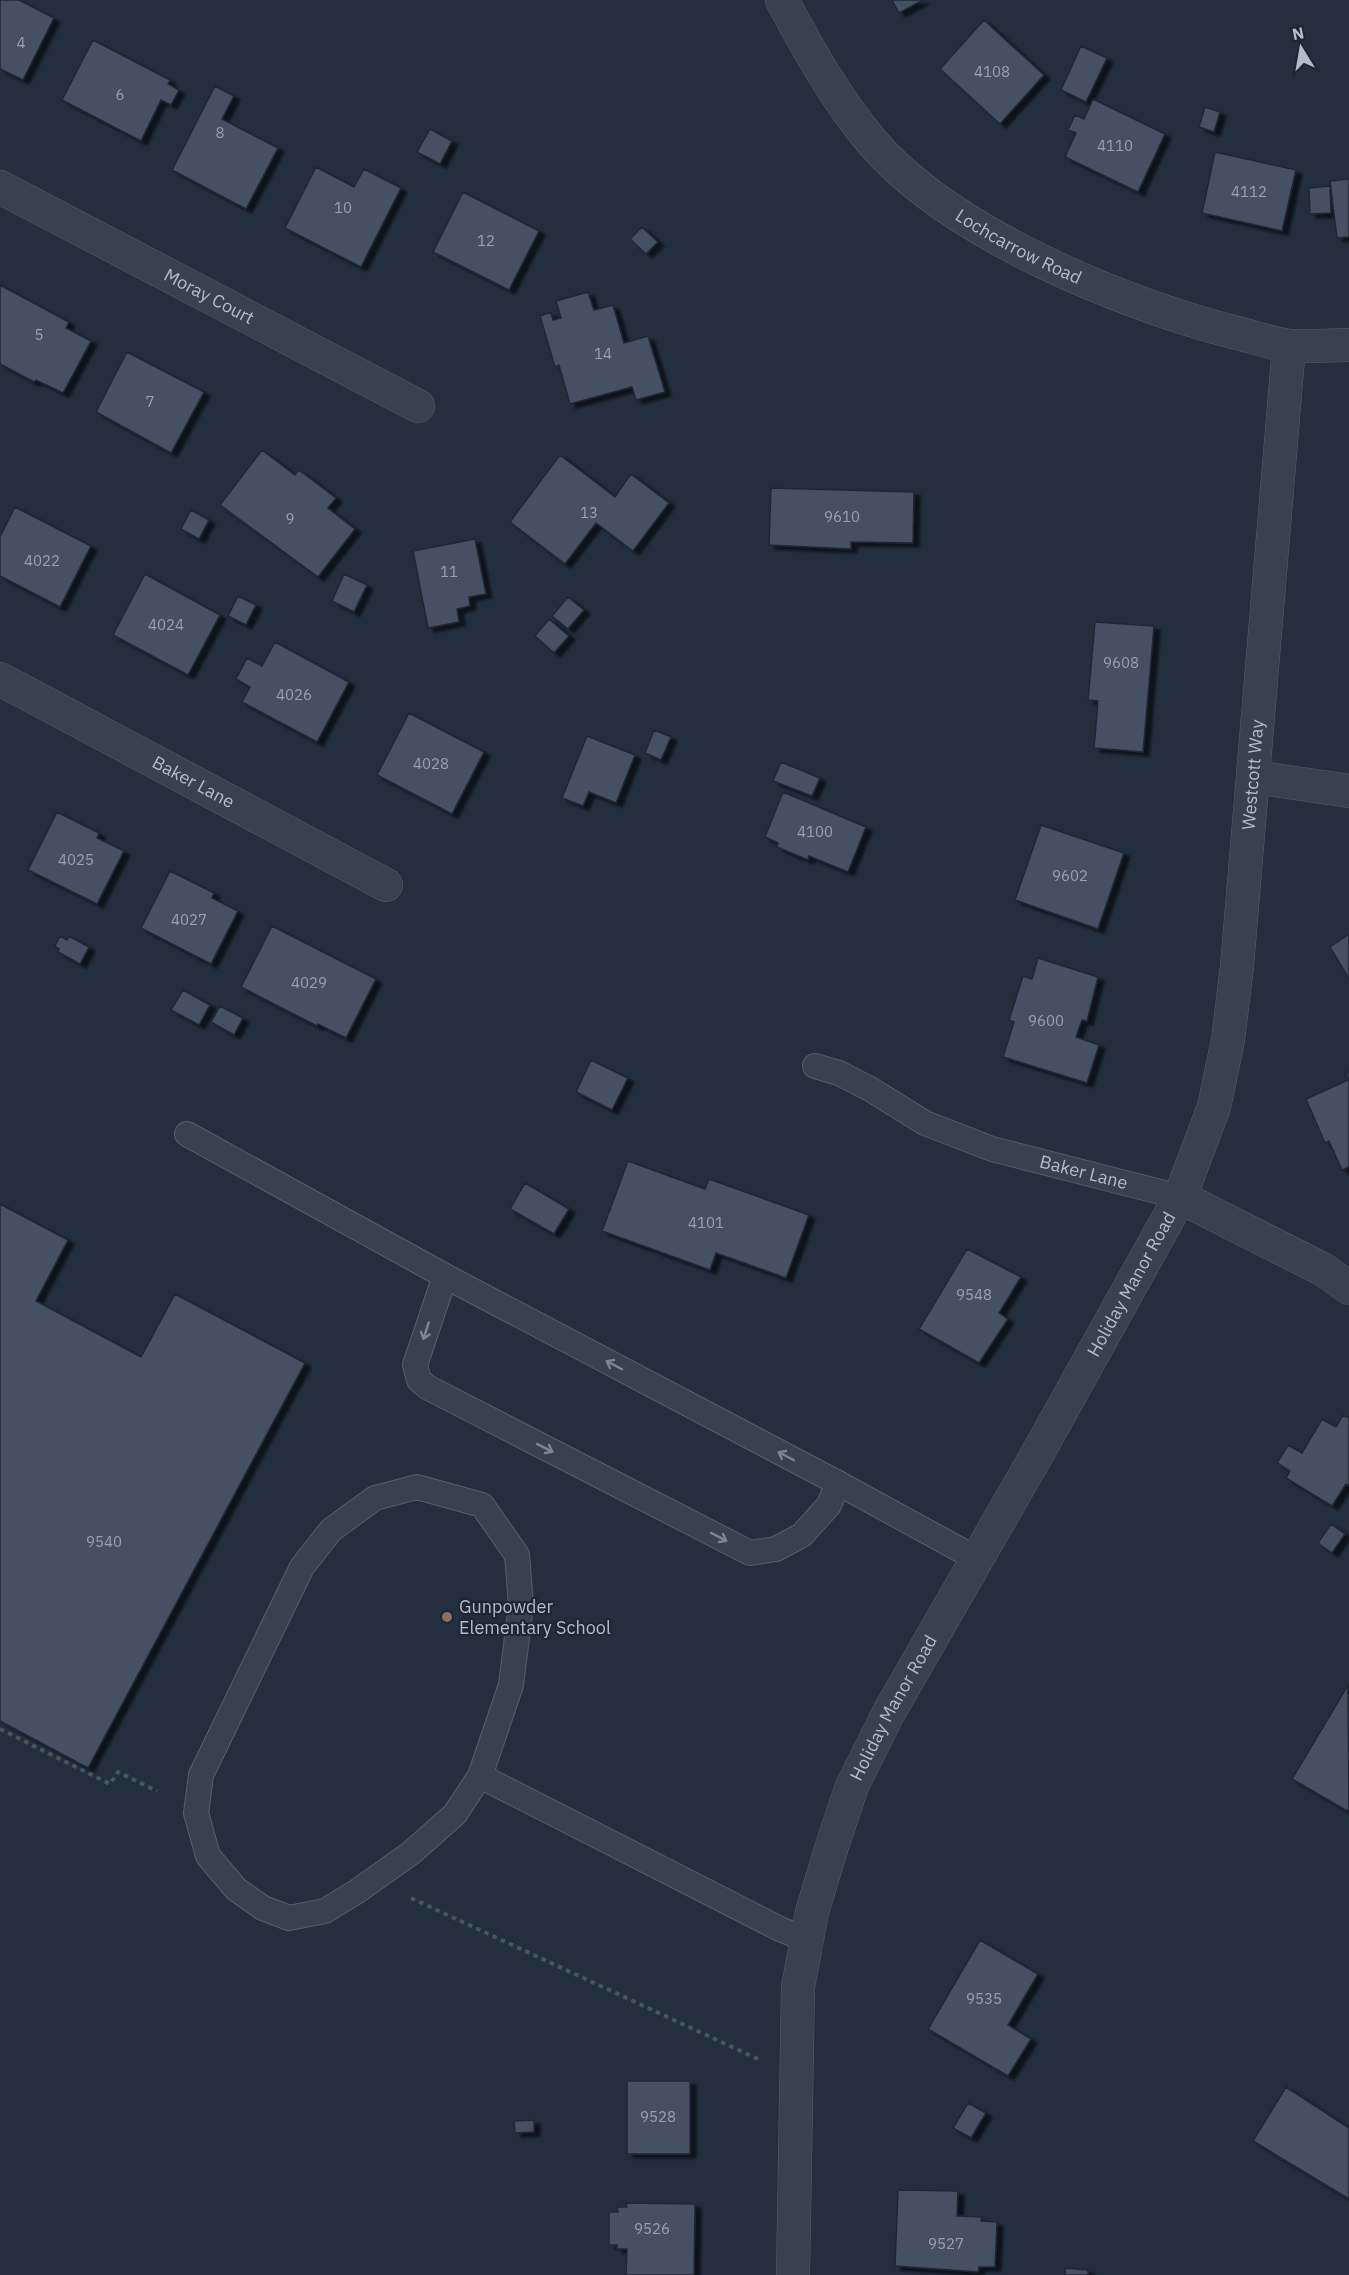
<svg xmlns="http://www.w3.org/2000/svg" width="1349" height="2275" viewBox="0 0 1349 2275" font-family="'IBM Plex Sans',sans-serif">
	<style>
		.building { fill: #455162; stroke: #1f2835; stroke-width: 1.5; filter: url(#shadow) }
		.lines { fill: none; stroke-linecap: round; stroke-linejoin: round }
		.lane-casing { stroke: #565f6c; stroke-width: 26 }
		.street-casing { stroke: #565f6c; stroke-width: 34 }
		.path { stroke: #44595c; stroke-width: 4; stroke-dasharray: 4.5 4.5; stroke-linecap: butt }
		.lane { stroke: #38414e; stroke-width: 24 }
		.street { stroke: #38414e; stroke-width: 33 }
		.oneway { stroke: #7c8592 }
		.education-dot { fill: #8d6e63; stroke: #1d2633; stroke-width: 2 }
		.labels { text-anchor: middle; stroke-width: 4.5; stroke-linejoin: round; paint-order: stroke }
		.number-label { font-size: 15px; fill: #98a1af }
		.street-label { font-size: 18px; fill: #b4bcc9; stroke: #1d2633 }
		.poi-label { font-size: 18px; fill: #b4bcc9; stroke: #1d2633; text-anchor: start }
	</style>
	<defs>
		<filter id="shadow"><feDropShadow dx="6" dy="4" stdDeviation="1.5" flood-color="#0009"/></filter>
	</defs>
	<rect width="100%" height="100%" fill="#242f3e"/>
	<!-- building -->
	<path class="building" d="M0 0H19L54 18 23 80 0 69Z
		M892 0H923L899 13Z
		M984 20 1044 75 1000 124 940 69Z
		M93 40 170 80 168 84 179 90 171 105 161 100 141 141 62 100Z
		M1081 46 1107 58 1086 102 1061 90Z
		M215 86 234 96 222 119 278 148 246 209 172 170Z
		M1093 99 1165 134 1138 192 1065 157 1076 133 1068 130 1075 115 1084 119Z
		M1205 107 1220 112 1214 132 1199 127Z
		M430 129 452 141 440 164 417 152Z
		M1215 152 1296 170 1282 231 1202 213Z
		M316 167 354 187 364 169 401 188 361 267 285 228Z
		M1349 179V237L1337 238 1330 181Z
		M1330 186 1331 213 1310 214 1309 188Z
		M463 192 539 231 509 290 433 252Z
		M642 227 658 242 646 254 630 239Z
		M0 285 69 322 66 328 91 341 63 393 36 380 34 382 0 364Z
		M588 292 594 310 613 305 624 343 648 336 665 392 636 400 632 387 570 404 559 365 555 367 540 316 551 312 553 320 561 318 556 301Z
		M127 352 204 392 171 453 96 412Z
		M262 450 295 475 299 470 336 498 328 508 355 529 318 577 220 505Z
		M560 455 615 497 631 474 669 503 633 551 596 523 565 564 510 522Z
		M771 488 914 492 913 543 851 542V549L769 545Z
		M15 507 91 546 60 607 0 576V537Z
		M191 510 209 520 199 539 181 529Z
		M475 539 486 594 469 597 470 606 457 609 459 622 428 628 413 551Z
		M145 574 220 615 188 675 113 635Z
		M344 574 367 585 354 612 332 601Z
		M238 596 256 605 246 625 228 616Z
		M568 597 584 610 568 629 552 616Z
		M549 619 569 636 554 653 535 636Z
		M1095 622 1154 626 1143 752 1094 748 1098 701 1088 700Z
		M275 642 349 682 317 742 242 702 250 687 236 679 247 658 262 666Z
		M409 713 484 752 452 814 377 775Z
		M654 730 671 737 661 760 645 753Z
		M587 736 635 755 616 803 589 792 583 806 562 798Z
		M781 762 820 778 812 796 773 781Z
		M783 792 866 827 848 872 809 856 808 860 777 847 778 843 765 837Z
		M57 812 99 833 97 838 124 851 97 904 28 870Z
		M1041 825 1124 853 1098 929 1015 900Z
		M170 871 214 893 212 898 238 911 211 964 141 928Z
		M272 926 376 979 346 1038 318 1024 317 1026 241 987Z
		M1349 934V979L1330 947Z
		M60 936 67 940 69 936 89 947 80 964 58 952 59 949 55 946Z
		M1038 958 1098 977 1087 1021 1082 1020 1076 1037 1099 1045 1087 1083 1003 1057 1014 1022 1009 1020 1023 976 1032 979Z
		M183 990 210 1005 199 1025 171 1010Z
		M220 1006 243 1018 234 1035 211 1022Z
		M591 1060 628 1078 612 1110 576 1092Z
		M1349 1072V1167L1342 1170 1329 1141 1325 1143 1306 1099 1348 1080 1346 1074Z
		M628 1161 705 1189 709 1179 809 1215 786 1278 716 1253 710 1270 602 1231Z
		M525 1183 569 1209 554 1234 510 1209Z
		M0 1204 68 1240 36 1301 141 1357 175 1294 305 1363 88 1768 0 1721Z
		M967 1249 1021 1277 999 1313 1008 1319 979 1363 919 1329Z
		M1343 1415 1349 1418V1486L1346 1484 1332 1506 1286 1478 1290 1471 1277 1463 1288 1445 1302 1453 1322 1419 1336 1427Z
		M1331 1524 1345 1534 1332 1553 1318 1543Z
		M1348 1685 1349 1808 1347 1811 1292 1779Z
		M980 1940 1038 1974 1008 2025 1031 2039 1008 2076 928 2029Z
		M627 2081H690V2154H627Z
		M1286 2087 1349 2128V2199L1253 2141Z
		M968 2103 986 2113 971 2138 953 2128Z
		M534 2120V2132L515 2133 514 2121Z
		M898 2190 958 2191 957 2216 982 2217 981 2221 997 2222 995 2267H979L978 2272 895 2266Z
		M626 2203 695 2204 694 2275H626L627 2249H617V2245H609V2212H618L617 2207H627Z
		M1065 2268 1088 2270V2275H1065Z"/>
	<g class="lines">
		<!-- lane casing -->
		<g class="lane-casing">
			<g id="lane">
				<path id="s1" d="M815 1066 839 1073 870 1089 925 1123 992 1149 1180 1197"/>
				<path d="M187 1134 445 1276 838 1483 977 1559"/>
				<path d="M445 1276 415 1365 419 1380 427 1387 750 1553 776 1549 802 1535 829 1505 838 1483"/>
				<path d="M417 1487 482 1505 517 1555 521 1605 511 1685 480 1776 455 1814 411 1853 356 1892 325 1911 289 1918 263 1908 236 1889 208 1856 196 1813 201 1775 302 1567 331 1530 375 1498Z"/>
				<path d="M480 1776 780 1929 807 1940"/>
			</g>
		</g>
		<!-- street casing -->
		<g class="street-casing">
			<g id="street">
				<path id="s2" d="M782 0C808 49 836 99 872 142 950 233 1122 304 1237 333 1254 337 1273 344 1290 346 1309 347 1330 345 1349 345"/>
				<path id="s3" d="M0 187 418 406"/>
				<path id="s4" d="M0 679 386 885"/>
				<path d="M1254 777 1349 791"/>
				<path d="M1180 1197 1324 1270 1349 1288"/>
				<path id="s5" d="M793 2275 798 1987 812 1912 832 1846 852 1786 888 1714 1039 1451 1180 1197 1214 1107 1228 1040 1237 966 1289 346"/>
			</g>
		</g>
		<!-- path -->
		<path class="path" d="M0 1729 110 1784 118 1772 157 1791
			M411 1898 758 2059"/>
		<!-- lane -->
		<use href="#lane" class="lane"/>
		<!-- street -->
		<use href="#street" class="street"/>
	</g>
	<!-- one-way arrows -->
	<defs><path id="oneway-shaft" d="M-6 0H5M1.5-3L5.5 0L1.5 3" fill="none" stroke-width="1.6" stroke-linecap="round" stroke-linejoin="round" transform="scale(1.5)"/></defs>
	<g class="oneway">
		<use href="#oneway-shaft" transform="translate(426 1331) rotate(108)"/>
		<use href="#oneway-shaft" transform="translate(614 1365) rotate(-152)"/>
		<use href="#oneway-shaft" transform="translate(545 1448) rotate(27)"/>
		<use href="#oneway-shaft" transform="translate(786 1456) rotate(-152)"/>
		<use href="#oneway-shaft" transform="translate(719 1537) rotate(27)"/>
	</g>
	<!-- markers -->
	<circle class="education-dot" cx="447" cy="1617" r="6"/>
	<g class="labels">
		<!-- number labels -->
		<g class="number-label">
			<text x="21" y="48">4</text>
			<text x="992" y="77">4108</text>
			<text x="120" y="100">6</text>
			<text x="220" y="138">8</text>
			<text x="1115" y="151">4110</text>
			<text x="1249" y="197">4112</text>
			<text x="343" y="213">10</text>
			<text x="486" y="246">12</text>
			<text x="39" y="340">5</text>
			<text x="603" y="359">14</text>
			<text x="150" y="407">7</text>
			<text x="589" y="518">13</text>
			<text x="842" y="522">9610</text>
			<text x="290" y="524">9</text>
			<text x="42" y="566">4022</text>
			<text x="449" y="577">11</text>
			<text x="166" y="630">4024</text>
			<text x="1121" y="668">9608</text>
			<text x="294" y="700">4026</text>
			<text x="431" y="769">4028</text>
			<text x="815" y="837">4100</text>
			<text x="76" y="865">4025</text>
			<text x="1070" y="881">9602</text>
			<text x="189" y="925">4027</text>
			<text x="309" y="988">4029</text>
			<text x="1046" y="1026">9600</text>
			<text x="706" y="1228">4101</text>
			<text x="974" y="1300">9548</text>
			<text x="104" y="1547">9540</text>
			<text x="984" y="2004">9535</text>
			<text x="658" y="2122">9528</text>
			<text x="652" y="2234">9526</text>
			<text x="946" y="2249">9527</text>
		</g>
		<!-- street labels -->
		<g class="street-label">
			<text dy="6" stroke="none"><textPath href="#s2" startOffset="350">Lochcarrow Road</textPath></text>
			<text dy="6" stroke="none"><textPath href="#s3" startOffset="236">Moray Court</textPath></text>
			<text dy="6" stroke="none"><textPath href="#s5" startOffset="1602">Westcott Way</textPath></text>
			<text dy="6" stroke="none"><textPath href="#s4" startOffset="219">Baker Lane</textPath></text>
			<text dy="6" stroke="none"><textPath href="#s1" startOffset="291">Baker Lane</textPath></text>
			<text dy="6" stroke="none"><textPath href="#s5" startOffset="1071">Holiday Manor Road</textPath></text>
			<text dy="6" stroke="none"><textPath href="#s5" startOffset="585">Holiday Manor Road</textPath></text>
		</g>
		<!-- poi labels -->
		<g class="poi-label">
			<text x="459" y="1613">Gunpowder<tspan x="459" dy="21">Elementary School</tspan></text>
		</g>
	</g>
	<!-- north arrow -->
	<g transform="translate(1301 48) rotate(349)" stroke="#1d2633" stroke-width="4.5" paint-order="stroke">
	<path d="M0-4.5L10 22L0 15L-10 22Z" fill="#b4bcc9"/>
	<text y="-9" font-size="16" font-weight="bold" text-anchor="middle" fill="#b4bcc9">N</text>
	</g>
</svg>
